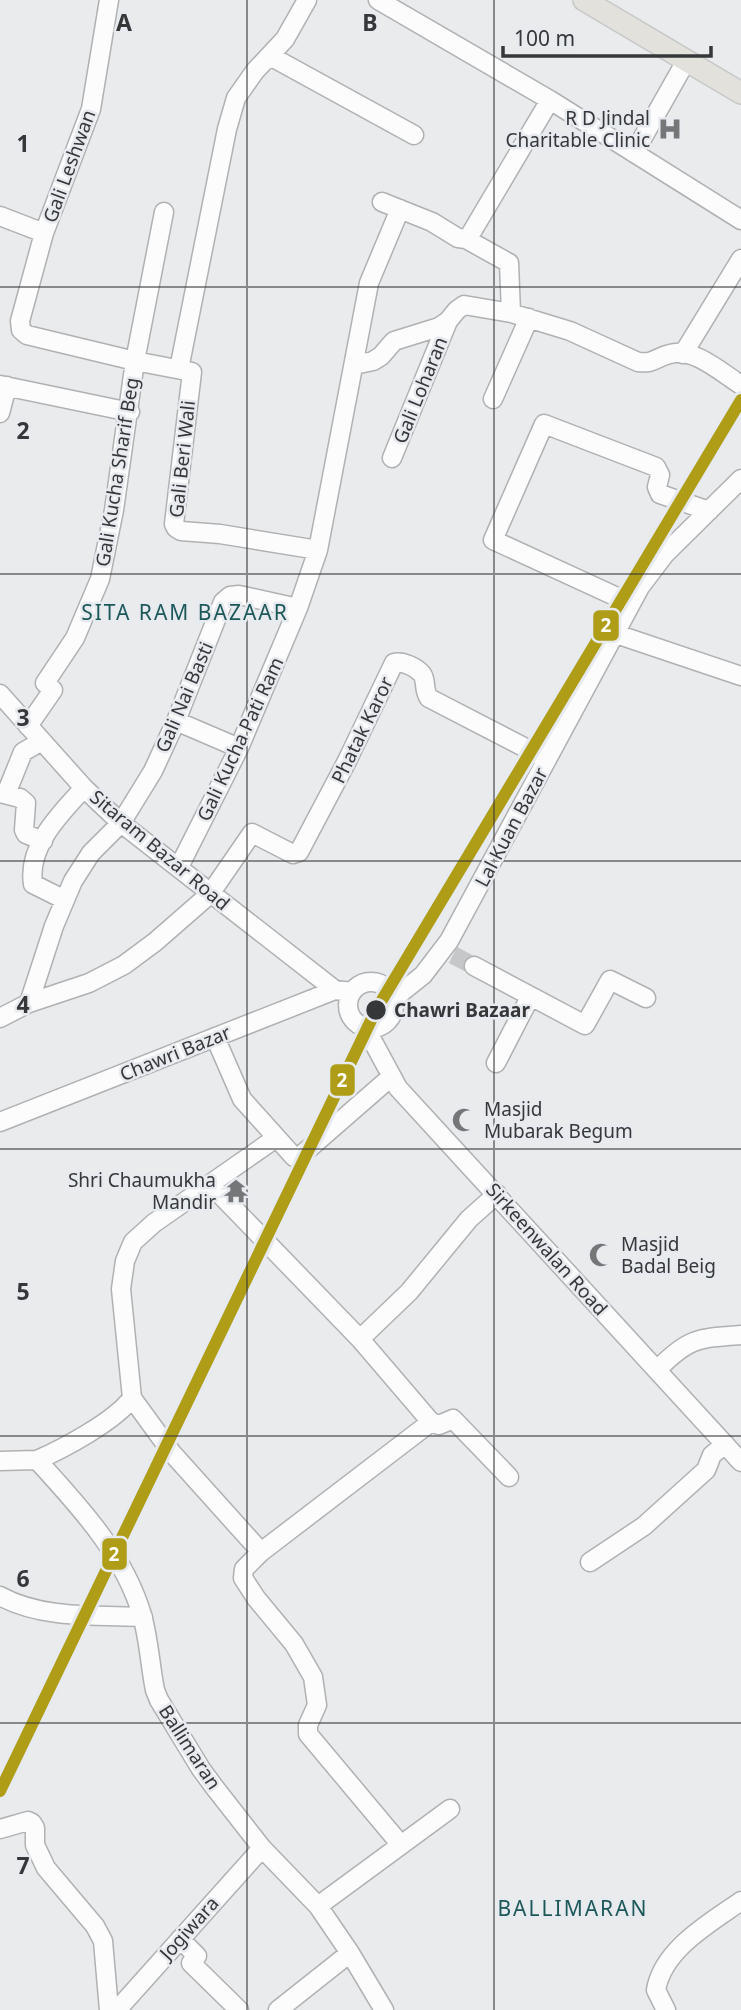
<svg xmlns="http://www.w3.org/2000/svg" width="741" height="2010" viewBox="0 0 741 2010" font-family="'Noto Sans',sans-serif">
	<style>
		.lines { fill: none; stroke-linecap: round; stroke-linejoin: round }
		.minor-tunnel { stroke: #c5c7c9; stroke-width: 18; stroke-dasharray: 18 9; stroke-linecap: butt }
		.minor-casing { stroke: #afb1b3; stroke-width: 21 }
		.major-casing { stroke: #c7c8c9; stroke-width: 24 }
		.minor { stroke: #fcfcfc; stroke-width: 18 }
		.major { stroke: #e3e1dc; stroke-width: 21 }
		.metro-1-casing { stroke: #e7eaef; stroke-width: 18 }
		.metro-1 { stroke: #af9c17; stroke-width: 12 }
		.grid { fill: none; stroke: #363739; stroke-width: 2; stroke-opacity: 0.55 }
		.stop-dot { fill: #363739; stroke: #e7eaef; stroke-width: 2.5 }
		.labels { text-anchor: middle; stroke-width: 5; stroke-linejoin: round; paint-order: stroke }
		.poi-label { font-size: 19px; fill: #363739; stroke: #e7eaef; text-anchor: end }
		.street-label { font-size: 19px; fill: #363739; stroke: #e7eaef }
		.stop-label { font-size: 19px; font-weight: bold; fill: #363739; stroke: #e7eaef; text-anchor: start }
		.neighbourhood-label { font-size: 21px; letter-spacing: 2px; fill: #1d5859; stroke: #e7eaef }
		.grid-label { font-size: 23px; text-anchor: middle; font-weight: bold; fill: #363739; stroke: #e7eaef; stroke-width: 5; stroke-linejoin: round; paint-order: stroke }
		.line-badge { stroke: #e7eaef; stroke-width: 2.5 }
		.badge-label { font-size: 19px; text-anchor: middle; font-weight: bold; fill: #fff }
	</style>
	<rect width="100%" height="100%" fill="#e9ebed"/>
	<g class="lines">
		<!-- minor-tunnel -->
		<path class="minor-tunnel" d="M453 955 474 966"/>
		<!-- minor casing -->
		<g class="minor-casing">
			<path id="minor" d="M109 0 91 109 44 233 20 321 21 330 27 335 135 361 164 212
				M378 0 550 100 741 220
				M270 56 414 135
				M634 153 686 61
				M382 202 432 222 458 238 466 239 470 235 550 100
				M0 216 44 233
				M466 239 509 263 511 313
				M683 354 741 259
				M354 365 373 361 381 356 394 341 439 327 448 321 457 310 464 305 511 313 570 331 638 362C655 364 656 357 670 354 694 347 722 373 741 385
				M179 369 227 129 236 98 255 71 285 39 307 0
				M0 385 130 412
				M493 399 529 318
				M0 413 7 386
				M392 458 448 321
				M630 603 493 540 544 424 656 467 660 475 657 487 660 494 709 511
				M613 633 741 676
				M0 694 84 788 121 823 335 990
				M176 721 239 748
				M28 726 53 690 45 683 75 638 100 579 114 510 135 361 192 372 174 524 176 528 181 531 220 534 318 550
				M0 793 20 798 26 803 24 830 26 834 43 841
				M6 794 23 752 42 741
				M179 867 239 748 298 608 318 550 369 283 400 209
				M65 900 33 884C27 846 61 813 84 788
				M474 966 585 1025 610 980 646 998
				M348 1005a23 23 0 1 1 46 0a23 23 0 1 1-46 0Z
				M393 999 423 975 449 941 640 587 665 554 741 479
				M29 1003 54 926 73 881 91 853 121 823 153 771 176 721 223 602 230 596 239 595 298 608
				M0 1018 29 1003 89 983 124 965 155 942 210 894 252 833 293 854 299 852 347 761 394 663C403 661 416 667 422 674 427 681 423 690 429 698L547 759
				M365 1027 398 1088 741 1462
				M215 1037 242 1099 294 1157 298 1158 391 1077
				M496 1063 530 997
				M0 1122 335 990 352 992
				M211 1185 360 1339 431 1422 261 1552 244 1569 243 1578 256 1598 294 1644 313 1677 317 1705 308 1725V1734L401 1845
				M360 1339 409 1292 469 1219 497 1194
				M657 1370C688 1338 698 1338 741 1335
				M431 1422 439 1425 453 1419 509 1477
				M37 1460C63 1449 115 1421 132 1398
				M0 1461 37 1460C79 1506 124 1554 142 1615 149 1640 150 1665 155 1690L159 1700 201 1769 215 1788 262 1848 318 1906 350 1953 384 2010
				M261 1552 172 1453 132 1398 121 1289 125 1261 133 1242 154 1223 276 1138
				M590 1562 644 1526 706 1470 712 1455 725 1444
				M0 1596C41 1619 97 1615 143 1617
				M0 1829 28 1821 32 1823 35 1828V1845L46 1868 95 1926 103 1941 109 2010
				M318 1906 450 1809
				M180 1939 197 1956 191 1963 239 2010
				M117 2010 262 1848
				M278 2010 350 1953
				M666 2010 656 1990C663 1949 710 1923 741 1901"/>
		</g>
		<!-- major casing -->
		<g class="major-casing">
			<path id="major" d="M584 0 741 93"/>
		</g>
		<!-- minor -->
		<use href="#minor" class="minor"/>
		<!-- major -->
		<use href="#major" class="major"/>
		<!-- metro-1 casing -->
		<g class="metro-1-casing">
			<path id="metro-1" d="M0 1791 376 1010 741 400"/>
		</g>
		<!-- metro-1 -->
		<use href="#metro-1" class="metro-1"/>
	</g>
	<!-- grid -->
	<path class="grid" d="M247 0V2010M494 0V2010M0 287H741M0 574H741M0 861H741M0 1149H741M0 1436H741M0 1723H741"/>
	<!-- icons -->
	<defs>
		<g id="hospital-bare" transform="scale(1.89)"><path d="M-5-5h3v3.5h4V-5h3V5h-3V1.5h-4V5h-3Z" fill="#757678" stroke="#e7eaef" stroke-width="2.5" paint-order="stroke"/></g>
		<g id="mosque-bare" transform="scale(1.89)"><path d="M3.5-4.9A6 6 0 1 0 3.5 4.9A5 5 0 1 1 3.5-4.9Z" fill="#757678" stroke="#e7eaef" stroke-width="2.5" paint-order="stroke"/></g>
		<g id="temple-bare" transform="scale(1.89)"><path d="M0-6L5-2H3V0L6.5 2.5H4V6H1.5V3h-3V6H-4V2.5H-6.5L-3 0V-2H-5Z" fill="#757678" stroke="#e7eaef" stroke-width="2.5" paint-order="stroke"/></g>
	</defs>
	<g fill-rule="evenodd">
		<use href="#hospital-bare" x="670" y="129"/>
		<use href="#mosque-bare" x="464" y="1120"/>
		<use href="#temple-bare" x="236" y="1191"/>
		<use href="#mosque-bare" x="601" y="1255"/>
	</g>
	<!-- markers -->
	<circle class="stop-dot" cx="376" cy="1010" r="11"/>
	<g class="labels">
		<!-- poi labels -->
		<g class="poi-label">
			<text x="650" y="125">R D Jindal<tspan x="650" dy="22">Charitable Clinic</tspan></text>
			<text x="484" y="1116" text-anchor="start">Masjid<tspan x="484" dy="22">Mubarak Begum</tspan></text>
			<text x="216" y="1187">Shri Chaumukha<tspan x="216" dy="22">Mandir</tspan></text>
			<text x="621" y="1251" text-anchor="start">Masjid<tspan x="621" dy="22">Badal Beig</tspan></text>
		</g>
		<!-- street labels -->
		<g class="street-label">
			<text transform="translate(69 166) rotate(-70)" y="7">Gali Leshwan</text>
			<text transform="translate(420 390) rotate(-68)" y="7">Gali Loharan</text>
			<text transform="translate(182 459) rotate(-84)" y="7">Gali Beri Wali</text>
			<text transform="translate(117 472) rotate(-81)" y="7">Gali Kucha Sharif Beg</text>
			<text transform="translate(184 697) rotate(-67)" y="7">Gali Nai Basti</text>
			<text transform="translate(362 730) rotate(-64)" y="7">Phatak Karor</text>
			<text transform="translate(240 739) rotate(-65)" y="7">Gali Kucha Pati Ram</text>
			<text transform="translate(511 827) rotate(-62)" y="7">Lal Kuan Bazar</text>
			<text transform="translate(160 850) rotate(40)" y="7">Sitaram Bazar Road</text>
			<text transform="translate(175 1053) rotate(-22)" y="7">Chawri Bazar</text>
			<text transform="translate(547 1249) rotate(48)" y="7">Sirkeenwalan Road</text>
			<text transform="translate(190 1747) rotate(57)" y="7">Ballimaran</text>
			<text transform="translate(189 1928) rotate(-48)" y="7">Jogiwara</text>
		</g>
		<!-- stop labels -->
		<g class="stop-label">
			<text x="394" y="1017">Chawri Bazaar</text>
		</g>
		<!-- neighbourhood labels -->
		<g class="neighbourhood-label">
			<text x="185" y="620">SITA RAM BAZAAR</text>
			<text x="573" y="1916">BALLIMARAN</text>
		</g>
	</g>
	<g class="grid-label">
		<text x="124" y="31">A</text>
		<text x="370" y="31">B</text>
		<text x="23" y="152">1</text>
		<text x="23" y="439">2</text>
		<text x="23" y="726">3</text>
		<text x="23" y="1013">4</text>
		<text x="23" y="1300">5</text>
		<text x="23" y="1587">6</text>
		<text x="23" y="1874">7</text>
	</g>
	<g class="line-badge">
		<rect x="592" y="609" width="28" height="33" rx="7" fill="#af9c17"/>
		<rect x="329" y="1063" width="27" height="34" rx="7" fill="#af9c17"/>
		<rect x="101" y="1537" width="27" height="34" rx="7" fill="#af9c17"/>
	</g>
	<g class="badge-label">
		<text x="606" y="632">2</text>
		<text x="342" y="1087">2</text>
		<text x="114" y="1561">2</text>
	</g>
	<!-- scale -->
	<path d="M503 46v10h208v-10" fill="none" stroke="#363739" stroke-width="3.5"/>
	<text x="514" y="46" font-size="21" fill="#363739" stroke="#e7eaef" stroke-width="5" paint-order="stroke">100 m</text>
</svg>
